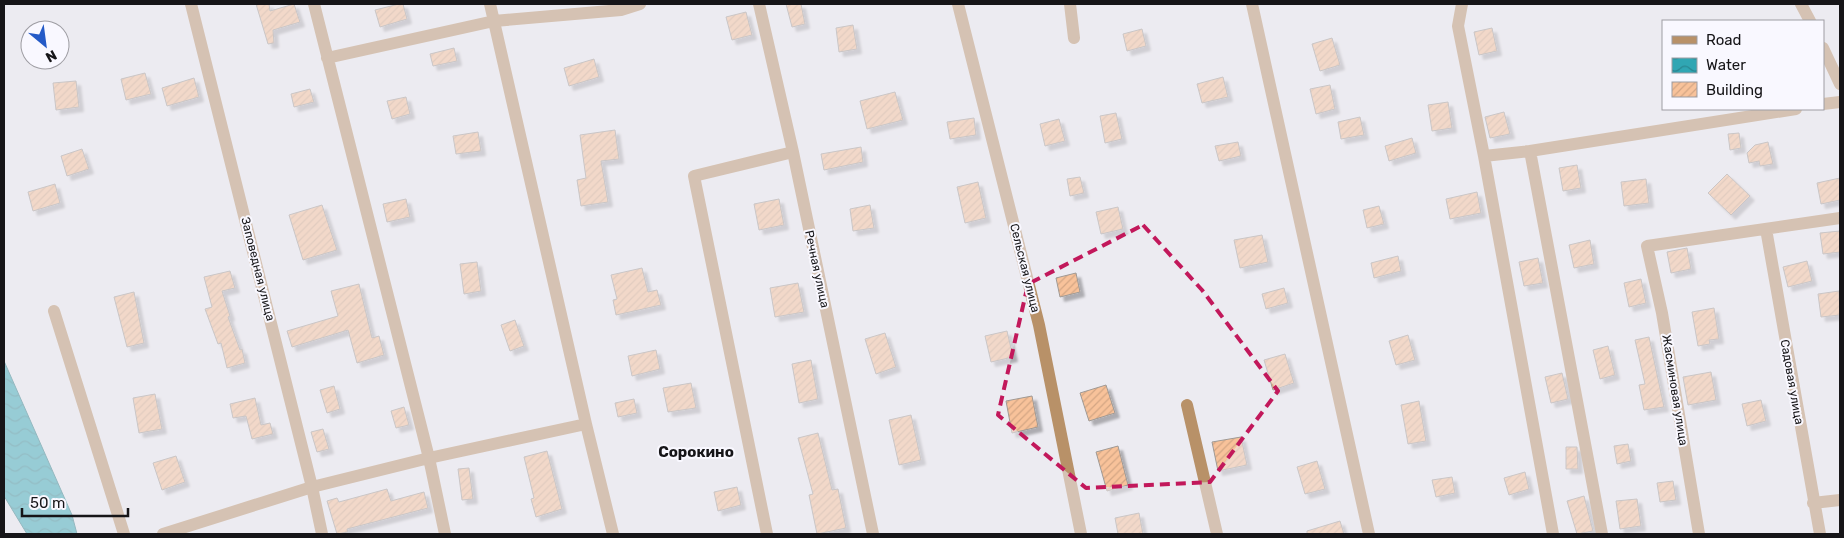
<svg xmlns="http://www.w3.org/2000/svg" width="1844" height="538" viewBox="0 0 1844 538" font-family="Rubik,sans-serif">
	<style>
		.water { fill: url(#water-waves); stroke: #287a84 }
		.building { fill: url(#building-hatch); stroke: #9f9994; filter: url(#shadow) }
		.lines { fill: none; stroke-linecap: round; stroke-linejoin: round }
		.minor { stroke: #b89168; stroke-width: 12 }
		.marked { fill: none; stroke: #c2185b; stroke-width: 4; stroke-dasharray: 10 6; stroke-linejoin: round }
		.labels { text-anchor: middle; stroke-width: 4; stroke-linejoin: round; paint-order: stroke }
		.street-label { font-size: 12px; fill: #161518; stroke: #f9f8ff }
		.quarter-label { font-size: 15px; font-weight: bold; fill: #161518; stroke: #f9f8ff }
	</style>
	<defs>
		<pattern id="water-waves" width="16" height="10" patternUnits="userSpaceOnUse" patternTransform="scale(1.25)"><rect width="16" height="10" fill="#30a6b3"/><path d="M0 5q4-4 8 0t8 0" fill="none" stroke="#288691"/></pattern>
		<pattern id="building-hatch" width="6" height="6" patternUnits="userSpaceOnUse" patternTransform="scale(1.25)"><rect width="6" height="6" fill="#f8c29a"/><path d="M-1 1l2-2M0 6l6-6M5 7l2-2" fill="none" stroke="#d4a684"/></pattern>
		<filter id="shadow"><feDropShadow dx="4.5" dy="4.5" stdDeviation="1" flood-color="#0004"/></filter>
	</defs>
	<rect width="100%" height="100%" fill="#ecebf1"/>
	<!-- water -->
	<path class="water" d="M4 361 72 515 77 534H27L4 496Z"/>
	<!-- building -->
	<path class="building" d="M256 4H269L270 11 294 4 300 22 273 30 274 43 268 44Z
		M399 4H403L407 19 380 27 375 10Z
		M786 4H801L805 24 792 27Z
		M746 12 752 35 732 40 726 17Z
		M853 25 857 49 839 52 836 28Z
		M1492 28 1497 51 1479 55 1474 32Z
		M1142 29 1146 46 1127 51 1123 34Z
		M1332 38 1340 65 1320 71 1312 44Z
		M454 48 457 61 433 66 430 54Z
		M594 59 599 77 569 86 564 68Z
		M145 73 151 94 126 100 121 79Z
		M1223 77 1228 97 1202 103 1197 84Z
		M194 78 199 97 167 106 162 88Z
		M76 81 79 107 56 110 53 83Z
		M1330 85 1335 109 1316 114 1310 89Z
		M310 89 314 102 294 107 291 94Z
		M895 92 903 120 867 129 860 101Z
		M406 97 410 114 392 119 387 101Z
		M1448 102 1452 128 1432 131 1428 105Z
		M1504 112 1510 134 1490 138 1485 117Z
		M1116 113 1122 139 1105 143 1100 116Z
		M1360 117 1364 135 1341 139 1338 122Z
		M974 118 976 135 950 139 947 122Z
		M1059 119 1065 141 1045 146 1040 124Z
		M615 130 619 159 601 161 608 202 581 206 577 180 586 178 580 135Z
		M478 132 481 151 456 154 453 136Z
		M1739 133 1741 148 1730 150 1728 134Z
		M1412 138 1416 153 1389 161 1385 146Z
		M1238 142 1241 156 1219 161 1215 146Z
		M1768 142 1773 164 1760 166 1759 161 1749 163 1747 153 1755 145Z
		M861 147 863 162 824 170 821 154Z
		M82 149 89 169 67 176 61 156Z
		M1577 165 1581 188 1563 191 1559 168Z
		M1727 174 1750 196 1731 215 1708 193Z
		M1080 177 1084 193 1070 196 1067 179Z
		M1840 178V200L1821 204 1817 183Z
		M1646 179 1649 203 1624 206 1621 182Z
		M978 182 986 218 965 223 957 187Z
		M55 184 60 203 33 211 28 192Z
		M1477 192 1481 213 1450 219 1446 199Z
		M406 199 410 217 387 222 383 204Z
		M779 199 784 225 759 230 754 204Z
		M322 205 337 250 303 260 289 215Z
		M870 205 874 228 853 231 850 209Z
		M1379 206 1384 224 1367 228 1363 210Z
		M1118 207 1123 229 1101 234 1096 212Z
		M1840 231V252L1823 254 1820 233Z
		M1262 235 1268 262 1240 268 1234 240Z
		M1590 240 1594 264 1574 268 1569 245Z
		M1687 248 1691 269 1671 273 1667 252Z
		M1398 256 1401 271 1374 278 1371 263Z
		M1538 258 1543 283 1524 286 1519 262Z
		M1807 261 1812 281 1788 287 1783 267Z
		M477 262 481 291 464 294 460 264Z
		M642 268 648 292 657 290 661 305 616 315 613 300 617 299 611 275Z
		M230 271 235 288 222 291 230 316 228 317 240 350 242 349 245 363 227 368 221 343 218 344 205 309 212 307 204 277Z
		M1076 273 1080 292 1060 297 1056 278Z
		M1641 279 1646 303 1629 307 1624 283Z
		M798 283 804 312 775 317 770 288Z
		M359 284 372 338 379 336 384 355 357 363 348 330 292 347 287 331 338 316 331 291Z
		M1284 288 1288 303 1266 309 1262 294Z
		M1839 291 1840 315 1821 317 1818 294Z
		M134 292 144 343 127 347 114 297Z
		M1714 308 1719 339 1709 340 1710 344 1698 346 1692 312Z
		M515 320 524 346 510 351 501 325Z
		M1007 331 1013 357 991 362 985 336Z
		M885 333 896 367 876 374 865 339Z
		M1408 335 1415 360 1396 365 1389 341Z
		M1649 337 1664 407 1644 410 1639 385 1645 384 1635 340Z
		M1608 346 1615 375 1600 379 1593 350Z
		M656 350 660 369 632 376 628 356Z
		M1285 354 1294 383 1273 390 1264 360Z
		M811 360 818 399 799 403 792 364Z
		M1711 372 1716 400 1688 405 1683 377Z
		M1562 373 1568 399 1551 403 1545 377Z
		M691 383 696 408 668 412 663 388Z
		M1106 385 1115 413 1089 421 1080 393Z
		M334 386 340 409 327 413 320 390Z
		M155 394 162 429 139 433 133 398Z
		M1032 396 1038 427 1012 433 1006 401Z
		M255 398 261 425 270 423 273 434 252 439 246 416 233 418 230 404Z
		M634 399 637 413 618 417 615 403Z
		M1761 400 1766 421 1747 426 1742 404Z
		M1419 401 1426 441 1408 444 1401 405Z
		M404 407 409 425 396 428 391 411Z
		M911 415 921 460 899 465 889 420Z
		M323 429 329 449 317 452 311 432Z
		M818 433 832 490 838 489 846 528 817 534 809 495 813 494 798 438Z
		M1241 437 1247 465 1218 471 1212 442Z
		M1628 444 1631 461 1617 464 1614 446Z
		M1118 446 1128 485 1107 491 1096 452Z
		M1566 447H1577L1578 469H1566Z
		M547 451 562 509 536 517 531 499 534 498 524 457Z
		M176 456 185 482 162 490 153 463Z
		M1317 461 1325 489 1305 494 1297 467Z
		M469 468 473 499 462 500 458 469Z
		M1525 472 1529 489 1509 495 1504 478Z
		M1452 477 1455 493 1436 497 1432 480Z
		M1673 481 1676 500 1660 502 1657 483Z
		M737 487 741 505 718 511 714 492Z
		M387 489 391 501 424 492 428 508 347 529 348 532 337 534 327 501 337 498 339 502Z
		M1584 496 1593 531 1577 534 1567 501Z
		M1637 499 1641 526 1620 529 1616 501Z
		M1139 513 1143 534H1118L1115 518Z
		M1340 521 1344 534H1307V531Z"/>
	<g class="lines">
		<!-- minor -->
		<path class="minor" d="M191 4 312 487 322 534
			M314 4 429 458 445 534
			M490 4 586 424 613 534
			M759 4 793 152 873 534
			M958 4 1039 325 1081 534
			M1070 4 1074 38
			M1252 4 1369 534
			M1462 4 1458 26 1484 156 1553 534
			M1801 4 1810 21
			M1823 48 1840 84
			M327 58 494 21 621 10 640 4
			M1823 104 1840 102
			M1530 151 1602 534
			M1484 156 1530 151 1796 109
			M1766 229 1820 534
			M54 311 124 534
			M1187 405 1217 534
			M1813 503 1840 500
			M163 534 312 487 429 458 586 424
			M767 534 694 176 793 152
			M1699 534 1662 313 1647 246 1840 218"/>
	</g>
	<!-- marked area -->
	<path d="M0 0H1844V538H0ZM1143 225 1202 290 1278 391 1210 482 1086 488 998 415 1028 284Z" fill="#ecebf1" fill-opacity=".55" fill-rule="evenodd"/>
	<path class="marked" d="M1143 225 1202 290 1278 391 1210 482 1086 488 998 415 1028 284Z"/>
	<g class="labels">
		<!-- street labels -->
		<g class="street-label">
			<text transform="translate(1025 268) rotate(76)" y="4">Сельская улица</text>
			<text transform="translate(258 269) rotate(76)" y="4">Заповедная улица</text>
			<text transform="translate(817 269) rotate(78)" y="4">Речная улица</text>
			<text transform="translate(1792 382) rotate(80)" y="4">Садовая улица</text>
			<text transform="translate(1675 390) rotate(81)" y="4">Жасминовая улица</text>
		</g>
		<!-- quarter labels -->
		<g class="quarter-label">
			<text x="696" y="457">Сорокино</text>
		</g>
	</g>
	<!-- border -->
	<rect width="1844" height="538" fill="none" stroke="#161518" stroke-width="10"/>
	<!-- legend -->
	<rect x="1662" y="20" width="162" height="90" fill="#f9f8ff" stroke="#9e9da3"/>
	<rect x="1672" y="36" width="25" height="8" fill="#b89168" stroke="#9e9da3"/>
	<text x="1706" y="45" font-size="15" fill="#161518">Road</text>
	<rect x="1672" y="58" width="25" height="15" fill="url(#water-waves)" stroke="#9e9da3"/>
	<text x="1706" y="70" font-size="15" fill="#161518">Water</text>
	<rect x="1672" y="82" width="25" height="15" fill="url(#building-hatch)" stroke="#9e9da3"/>
	<text x="1706" y="95" font-size="15" fill="#161518">Building</text>
	<!-- north arrow -->
	<g transform="translate(45 45) rotate(151)"><circle r="24" fill="#f9f8ff" stroke="#9e9da3"/>
	<path d="M0-4L9 19L0 12L-9 19Z" fill="#245ac7"/>
	<text y="-8" font-size="14" font-weight="bold" text-anchor="middle" fill="#161518">N</text>
	</g>
	<!-- scale -->
	<path d="M22 508v8h106v-8" fill="none" stroke="#161518" stroke-width="2.5"/>
	<text x="30" y="508" font-size="15" fill="#161518" stroke="#f9f8ff" stroke-width="4" paint-order="stroke">50 m</text>
</svg>
